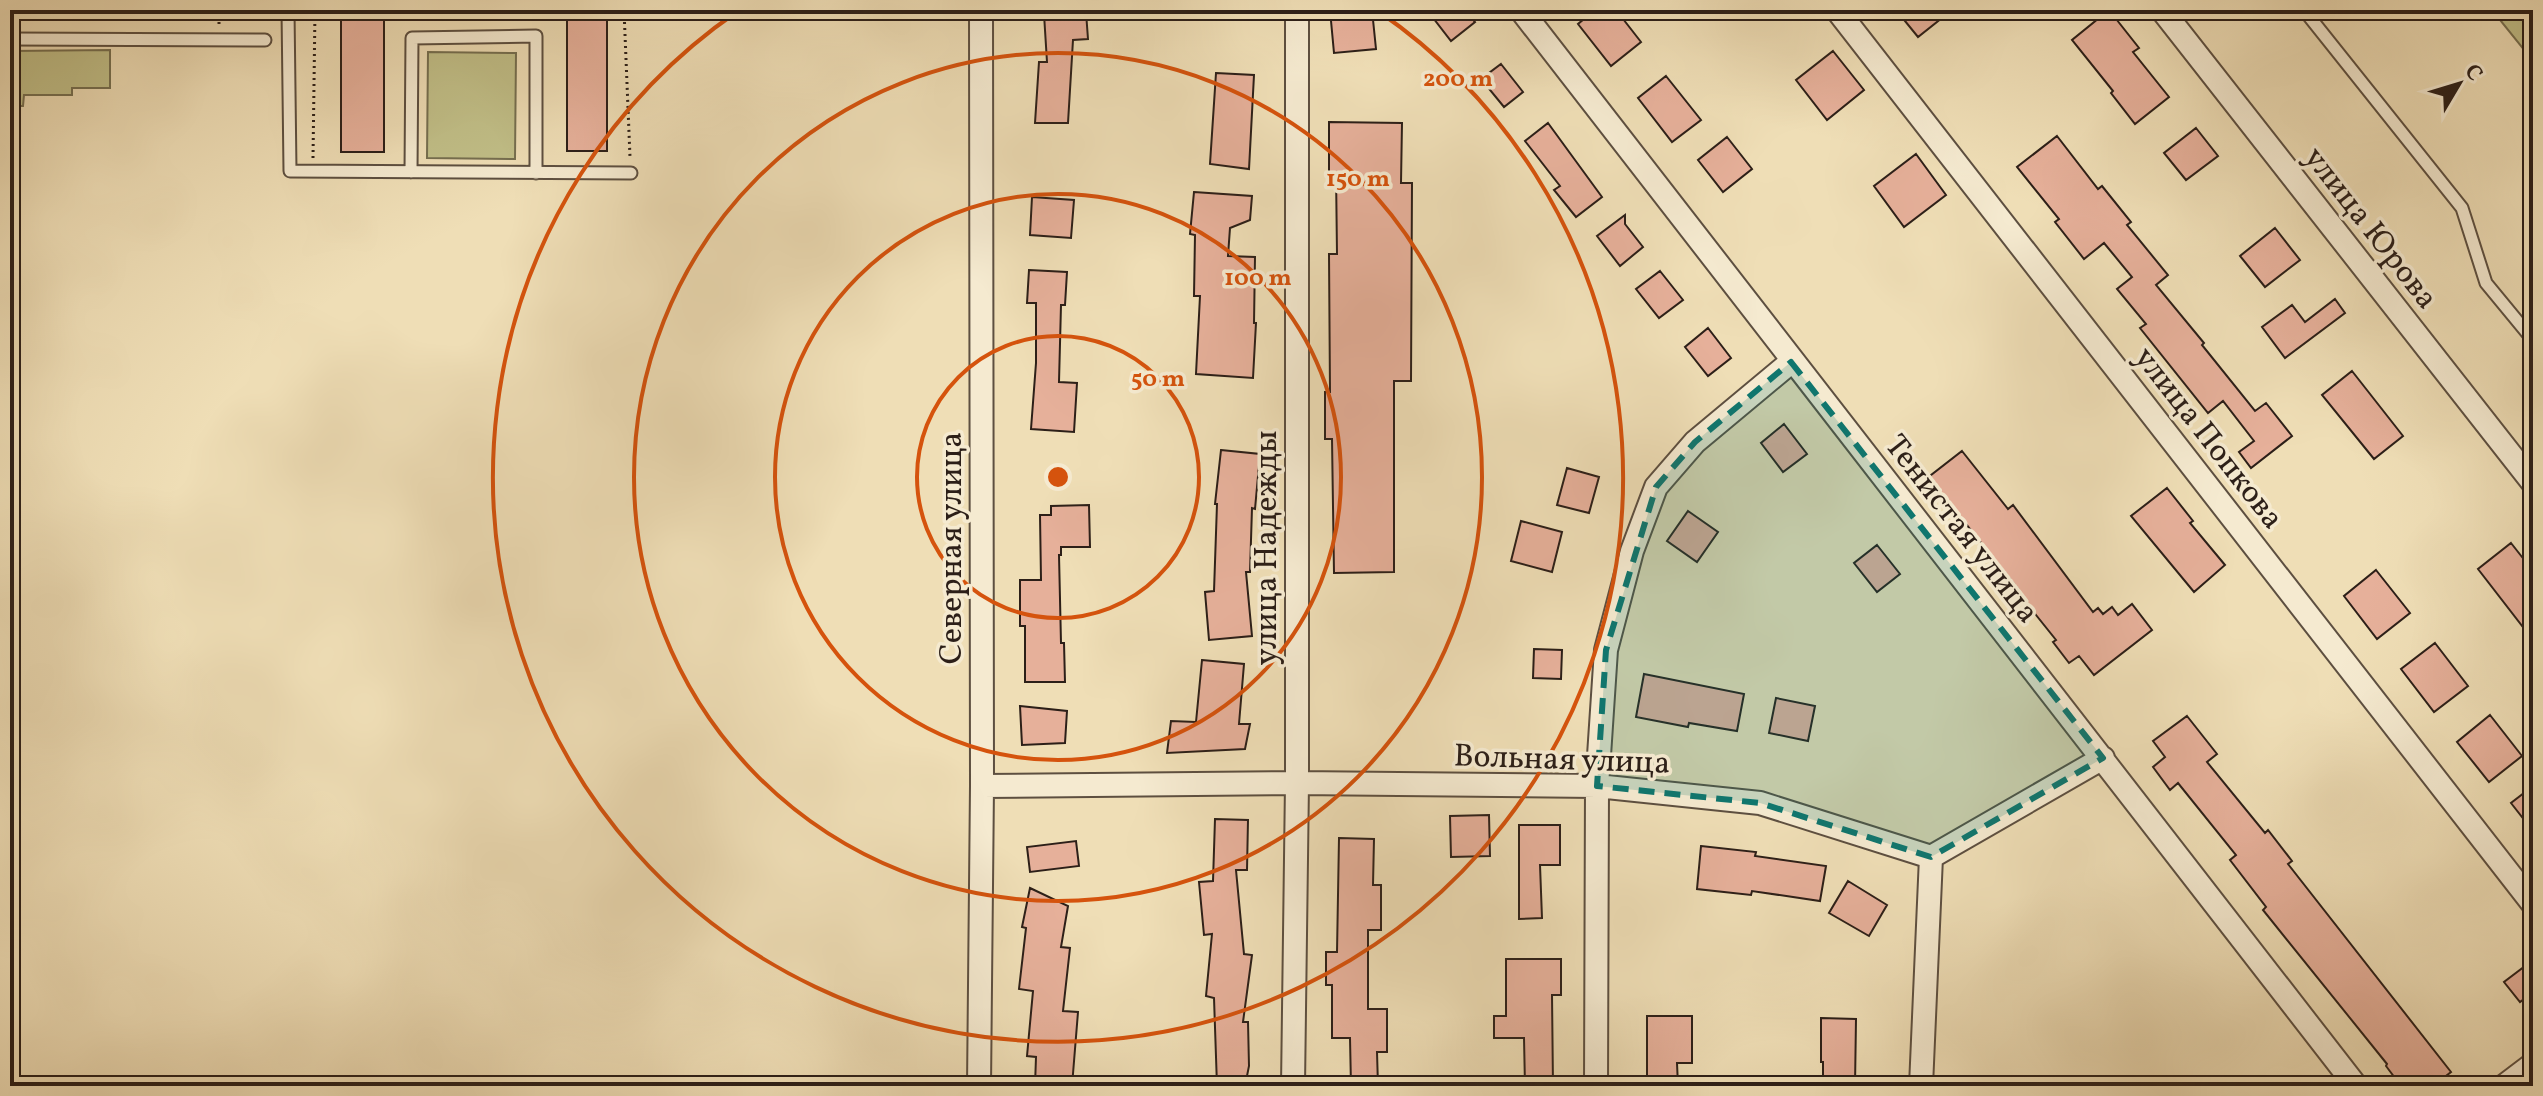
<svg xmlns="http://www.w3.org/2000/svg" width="2543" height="1096" viewBox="0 0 2543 1096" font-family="Vollkorn,serif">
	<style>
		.green { fill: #c1bf88; stroke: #766f50; stroke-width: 2 }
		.building { fill: #e6b09a; stroke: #2c1f18; stroke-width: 2 }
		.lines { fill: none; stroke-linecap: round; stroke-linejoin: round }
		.service-casing { stroke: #5d4f40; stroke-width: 15 }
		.minor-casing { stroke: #5d4f40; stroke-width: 26 }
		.path { stroke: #2c1f18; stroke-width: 3; stroke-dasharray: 2 4; stroke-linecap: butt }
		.service { stroke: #f5ead0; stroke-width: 11 }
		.minor { stroke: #f5ead0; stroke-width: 22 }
		.marked { fill: #0f766e; fill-opacity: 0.2; stroke: #0f766e; stroke-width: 6; stroke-dasharray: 16 10; stroke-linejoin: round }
		.ring { fill: none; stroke: #d5530d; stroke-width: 4 }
		.labels { text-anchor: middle; stroke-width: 7; stroke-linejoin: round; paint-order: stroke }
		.street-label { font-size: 32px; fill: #2c1f18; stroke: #f5ead0 }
		.centre { fill: #d5530d; stroke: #f5ead0; stroke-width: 4 }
		.ring-label { font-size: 24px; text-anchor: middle; font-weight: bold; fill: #d5530d; stroke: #f5ead0; stroke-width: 7; stroke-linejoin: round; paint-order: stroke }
	</style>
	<rect width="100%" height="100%" fill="#efdeb6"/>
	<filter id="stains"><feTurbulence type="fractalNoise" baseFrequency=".0025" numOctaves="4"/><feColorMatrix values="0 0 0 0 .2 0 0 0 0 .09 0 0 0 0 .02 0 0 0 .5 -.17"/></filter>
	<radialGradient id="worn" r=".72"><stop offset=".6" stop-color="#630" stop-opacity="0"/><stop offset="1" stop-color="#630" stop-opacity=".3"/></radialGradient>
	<!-- green -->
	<path class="green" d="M2492 10H2533V61Z
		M110 50V88H72V95H24L23 106H12L11 51Z
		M428 52 516 53 515 159 427 158Z"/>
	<!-- building -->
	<path class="building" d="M341 10H384V152H341Z
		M567 10H607V151H567Z
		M1330 10H1372L1376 49 1334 53Z
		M1427 10H1465L1475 22 1451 41Z
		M1595 10H1616L1641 42 1611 66 1578 24Z
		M1896 10H1952L1918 37Z
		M2109 10 2139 48 2133 52 2169 97 2135 124 2111 93 2113 91 2072 40Z
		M1086 12 1088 39 1073 40 1068 123H1035L1039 62H1047L1044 14Z
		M1833 51 1864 90 1827 120 1796 80Z
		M1501 64 1523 92 1504 107 1481 79Z
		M1216 73 1254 75 1249 169 1210 164Z
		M1666 76 1701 120 1672 142 1638 98Z
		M1329 122 1402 123 1401 183H1412L1411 381H1394V572L1334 573 1332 439H1325V392H1330L1329 254H1337L1336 172H1329Z
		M1548 123 1602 197 1576 217 1554 190 1560 186 1525 141Z
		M2196 128 2218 156 2186 180 2164 153Z
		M2057 136 2098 189 2102 186 2131 222 2127 225 2168 275 2156 285 2204 343 2202 345 2255 411 2266 403 2292 436 2251 468 2239 452 2254 441 2223 401 2208 413 2140 328 2146 324 2117 289 2132 277 2104 243 2084 259 2055 222 2059 219 2017 167Z
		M1727 137 1752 169 1723 192 1698 160Z
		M1916 154 1946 195 1904 227 1874 186Z
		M1194 192 1252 196 1250 220 1230 228 1228 256 1255 257 1254 323H1256L1253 378 1196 374 1200 296H1194L1195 235 1190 234Z
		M1032 197 1074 200 1071 238 1030 235Z
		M1625 215V224L1643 247 1620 266 1597 236Z
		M2275 228 2300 260 2265 287 2240 256Z
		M1029 270 1067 272 1065 305H1061L1059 382 1077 383 1074 432 1031 429 1036 363V303H1027Z
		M1660 271 1683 300 1659 318 1636 289Z
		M2335 299 2345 313 2285 358 2262 327 2292 305 2305 322Z
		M1708 328 1731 358 1708 376 1685 347Z
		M2352 371 2403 436 2374 459 2322 395Z
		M1784 424 1807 454 1783 472 1761 443Z
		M1221 450 1260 454 1255 509 1252 508 1250 572H1246L1252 636 1209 640 1205 592 1214 591 1217 504H1215Z
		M1962 451 2008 509 2013 505 2093 612 2098 608 2103 614 2112 607 2118 615 2132 604 2152 630 2094 675 2079 656 2069 663 2053 642 2056 640 2016 590 2018 589 1962 519 1960 521 1926 479Z
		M1567 468 1599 477 1589 513 1557 505Z
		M2167 488 2193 521 2190 523 2225 565 2194 592 2131 516Z
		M1089 505 1090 547H1061V555H1059L1061 643H1064L1065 682H1025V626H1020V580H1041L1040 515H1051V506Z
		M1688 511 1718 532 1697 562 1667 541Z
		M1521 521 1562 532 1552 572 1511 561Z
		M2511 543 2533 571V640L2478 569Z
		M1877 545 1900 574 1877 592 1854 563Z
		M2376 570 2410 613 2377 639 2344 596Z
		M2435 643 2468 686 2434 712 2401 669Z
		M1534 649 1562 650 1561 679 1533 678Z
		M1202 660 1244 664 1239 724H1250L1245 749 1167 753 1171 721 1196 722Z
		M1644 674 1744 694 1737 731 1689 723 1688 727 1636 717Z
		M1776 698 1815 706 1808 741 1769 733Z
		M1020 706 1067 711 1065 743 1022 745Z
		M2490 715 2522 756 2489 782 2457 742Z
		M2187 716 2217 754 2207 762 2265 833 2268 830 2292 861 2288 864 2451 1072 2433 1086H2401L2386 1066 2387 1064 2263 910 2266 907 2230 860 2236 855 2178 783 2170 790 2153 767 2165 757 2153 741Z
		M2533 786V831L2511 803Z
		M1489 815 1490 856 1451 857 1450 816Z
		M1215 819 1248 820 1247 870H1236L1244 954 1252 955 1243 1022H1248L1249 1066 1245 1086H1217L1214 998 1206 996 1212 934 1204 935 1199 882 1213 881Z
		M1519 825H1560V865H1540L1542 918 1519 919Z
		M1339 838 1374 839 1373 885H1381V930H1368V1009H1387V1052H1377L1378 1086H1351L1350 1038H1332V985H1326V952H1337Z
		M1076 841 1079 866 1030 872 1027 847Z
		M1701 846 1756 852 1755 856 1826 866 1820 901 1752 891 1751 895 1697 889Z
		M1848 881 1887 905 1869 936 1829 913Z
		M1030 888 1068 906 1061 947 1070 948 1063 1011 1078 1012 1072 1086H1035L1036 1057 1027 1056 1033 991 1019 989 1026 928 1022 927Z
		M1506 959H1561V995H1552L1553 1086H1525L1524 1038H1494V1016H1506Z
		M2533 960V992L2520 1002 2504 982Z
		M1647 1016H1692V1063H1677L1678 1086H1647Z
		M1821 1018 1856 1019 1855 1086H1823V1062H1821Z"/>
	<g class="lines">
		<!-- service casing -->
		<g class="service-casing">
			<path id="service" d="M288 10 290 171 631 173
				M2304 10 2462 208 2486 283 2533 340
				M10 39 265 40
				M411 172 412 38 536 36V173"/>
		</g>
		<!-- minor casing -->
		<g class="minor-casing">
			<path id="minor" d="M1521 10C1797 370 2079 726 2356 1086
				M1837 10 2533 904
				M2162 10 2533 483
				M982 786 1297 783 1597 786 1760 803 1931 857 2103 758
				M979 1086 982 786 981 10
				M1293 1086 1297 783V10
				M1596 1086 1597 786 1606 650 1632 551 1656 487 1695 442 1791 362
				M1921 1086 1931 857
				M2504 1086 2533 1064"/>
		</g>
		<!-- path -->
		<path class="path" d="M219 10V27
			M624 10 630 157
			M313 158 315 10"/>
		<!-- service -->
		<use href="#service" class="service"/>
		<!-- minor -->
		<use href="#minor" class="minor"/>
	</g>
	<!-- marked area -->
	<path class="marked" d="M1791 362 2103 758 1931 857 1760 803 1597 786 1606 650 1656 487 1695 442Z"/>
	<!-- distance rings -->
	<g class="ring">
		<circle cx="1058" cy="477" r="141"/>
		<circle cx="1058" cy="477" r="283"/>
		<circle cx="1058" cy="477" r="424"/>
		<path d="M1378 11A565 565 0 1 1 738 11"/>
	</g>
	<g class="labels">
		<!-- street labels -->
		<g class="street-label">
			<text transform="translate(2372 227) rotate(52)" y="11">улица Юрова</text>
			<text transform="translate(2210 437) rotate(52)" y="11">улица Попкова</text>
			<text transform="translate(1963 528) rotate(52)" y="11">Тенистая улица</text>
			<text transform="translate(950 548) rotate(-90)" y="11">Северная улица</text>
			<text transform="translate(1265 548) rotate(-90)" y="11">улица Надежды</text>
			<text transform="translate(1562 758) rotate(2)" y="11">Вольная улица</text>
		</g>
	</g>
	<circle cx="1058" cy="477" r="12" class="centre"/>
	<g class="ring-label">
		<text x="1458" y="86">200 m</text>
		<text x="1358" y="186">150 m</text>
		<text x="1258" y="285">100 m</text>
		<text x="1158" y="386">50 m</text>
	</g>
	<!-- margin -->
	<rect width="2543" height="1096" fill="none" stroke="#efdeb6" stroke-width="40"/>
	<rect x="12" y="12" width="2519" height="1072" fill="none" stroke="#2c1f18" stroke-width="4"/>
	<rect x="20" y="20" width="2503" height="1056" fill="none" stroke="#2c1f18" stroke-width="2"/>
	<!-- north arrow -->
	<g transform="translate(2459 84) rotate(52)" stroke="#f5ead0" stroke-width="6" paint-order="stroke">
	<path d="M0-6L14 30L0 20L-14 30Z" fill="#2c1f18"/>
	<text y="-12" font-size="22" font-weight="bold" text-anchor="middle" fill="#2c1f18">С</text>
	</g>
	<rect width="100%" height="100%" filter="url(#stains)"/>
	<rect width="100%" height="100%" fill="url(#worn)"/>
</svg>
